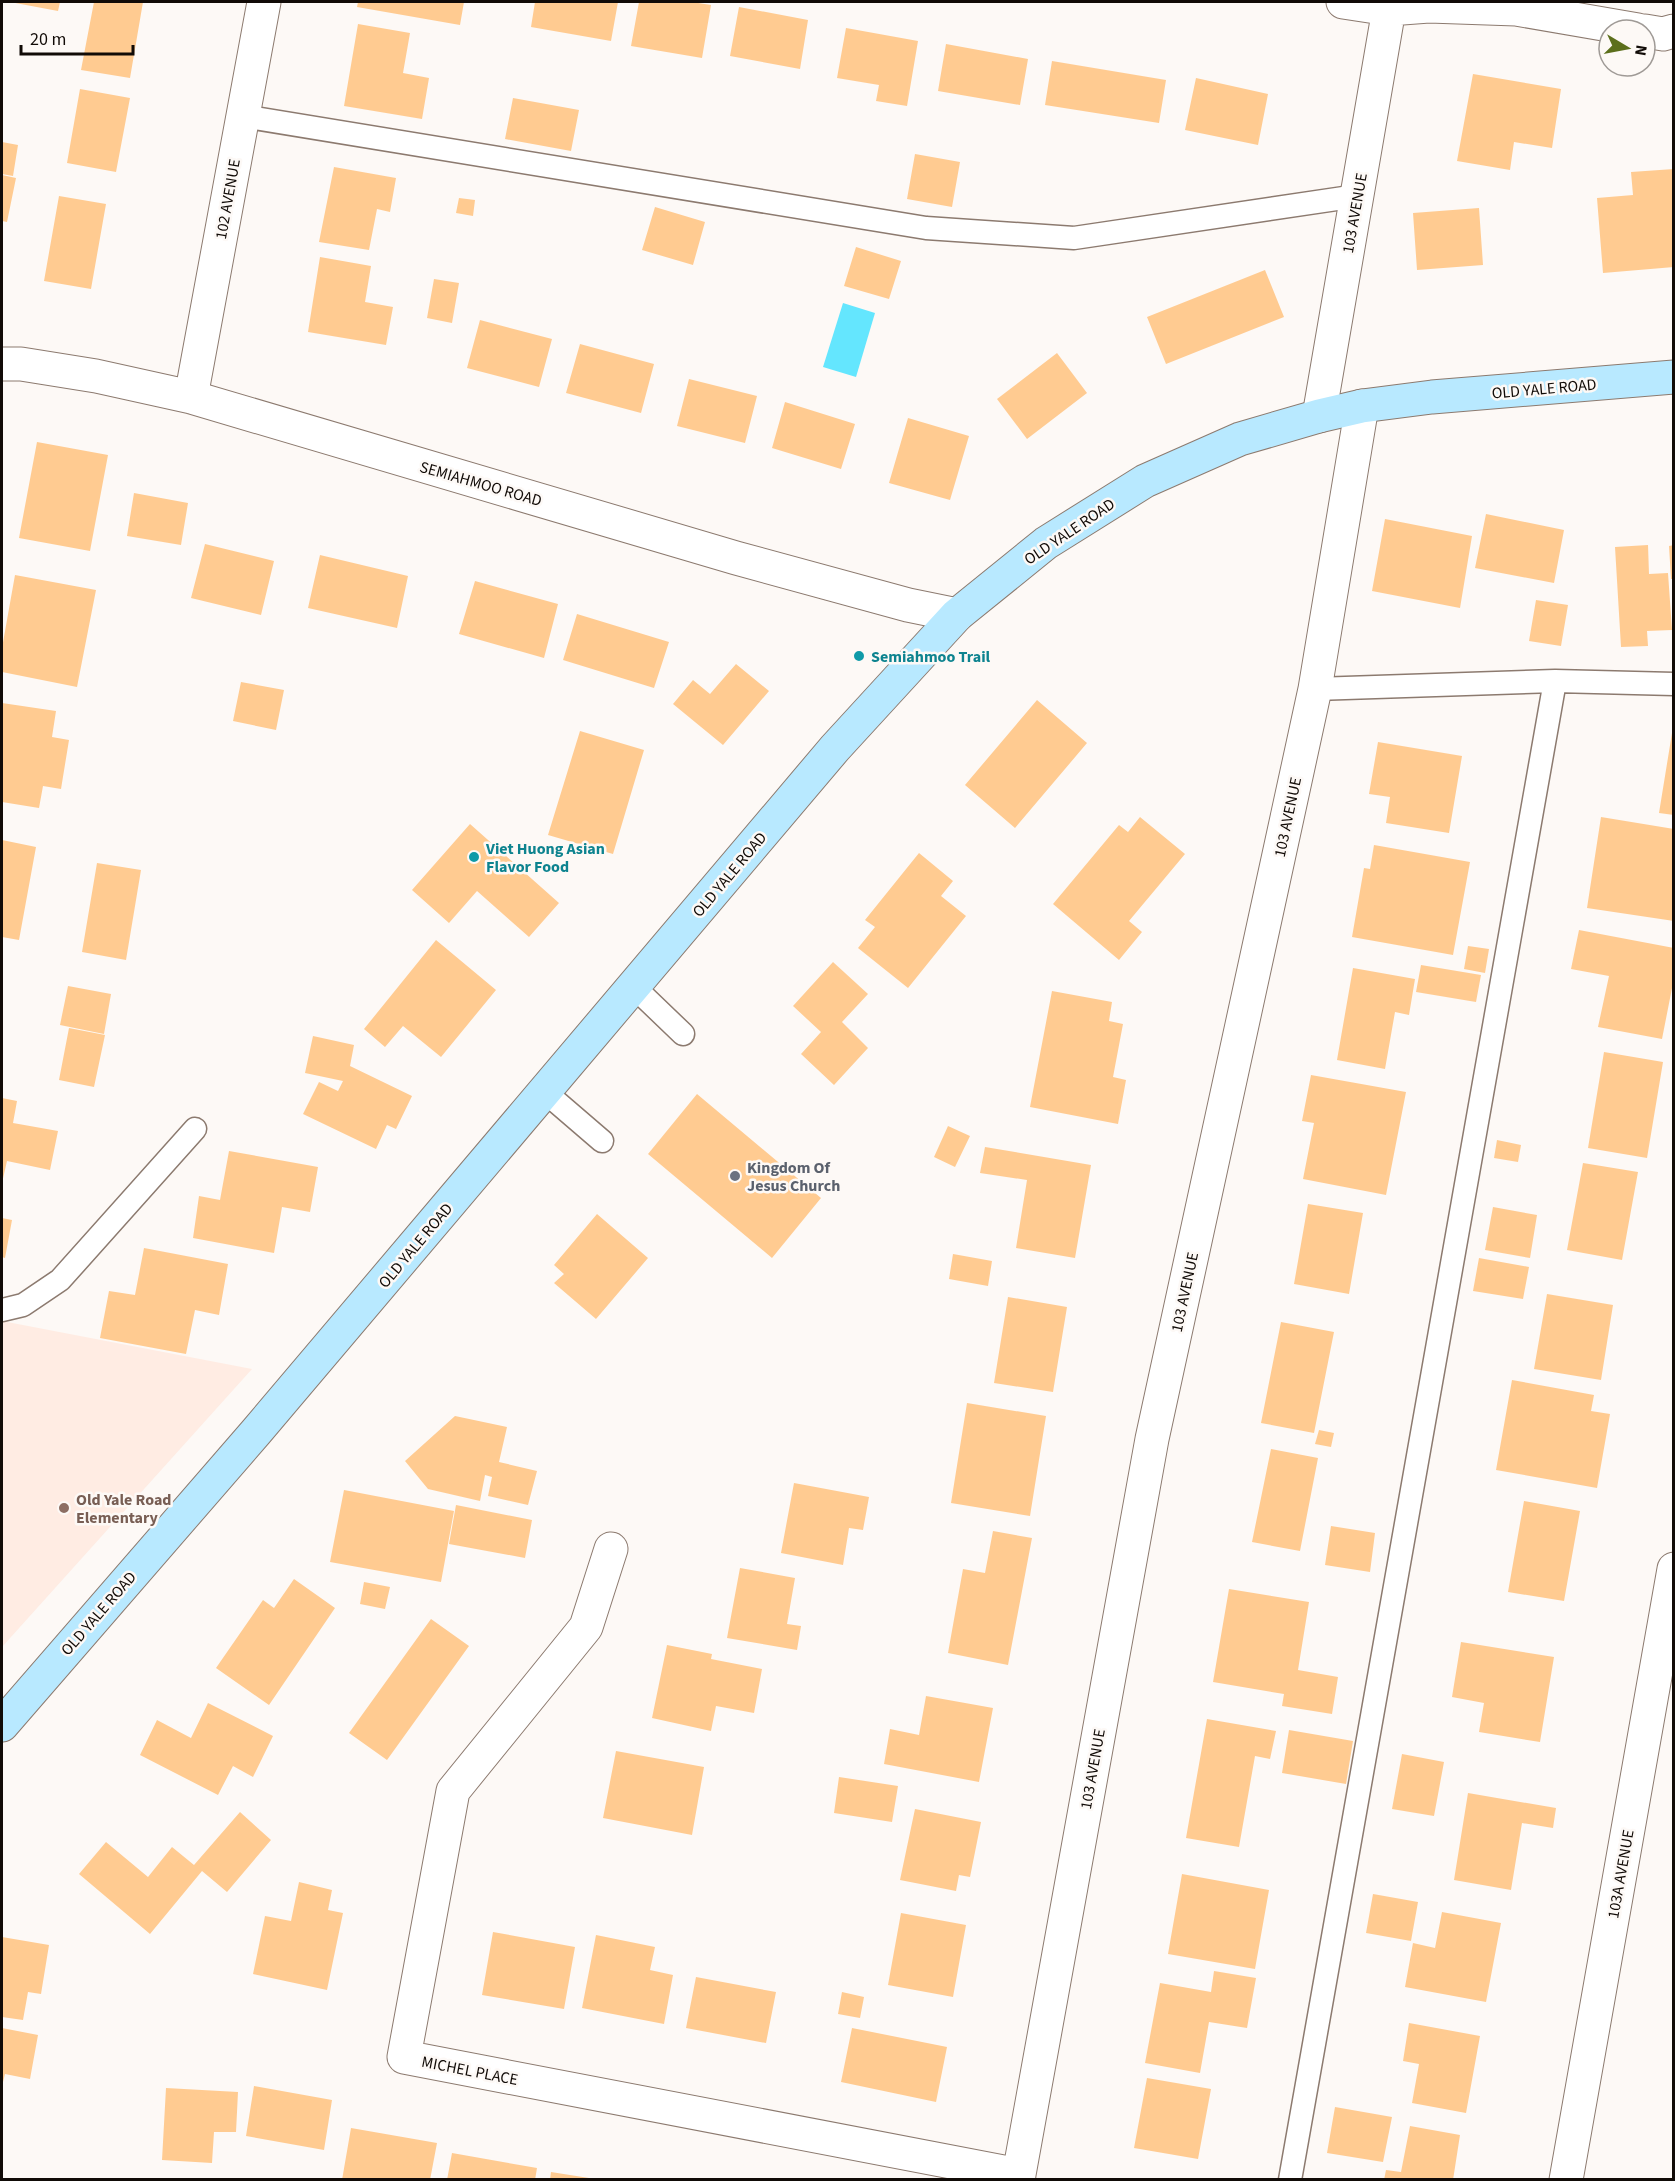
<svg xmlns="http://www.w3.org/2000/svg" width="1675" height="2181" viewBox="0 0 1675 2181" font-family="'Source Sans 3',sans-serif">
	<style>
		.education { fill: #ffece3 }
		.water { fill: #64e6fe }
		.building { fill: #ffcb91 }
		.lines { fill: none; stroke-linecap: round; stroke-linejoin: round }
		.service-casing { stroke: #8c7a6f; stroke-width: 25 }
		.minor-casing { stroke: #8c7a6f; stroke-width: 35 }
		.secondary-casing { stroke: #8c7a6f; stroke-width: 35 }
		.service { stroke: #fff; stroke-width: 22 }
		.minor { stroke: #fff; stroke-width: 33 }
		.secondary { stroke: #b8e9ff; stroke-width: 33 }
		.culture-dot { fill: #0f9aa8; stroke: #fdf9f6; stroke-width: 2 }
		.worship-dot { fill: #6b7280; stroke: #fdf9f6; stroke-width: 2 }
		.education-dot { fill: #8d6e63; stroke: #fdf9f6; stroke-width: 2 }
		.labels { text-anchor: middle; stroke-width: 5; stroke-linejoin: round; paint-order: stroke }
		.street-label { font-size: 16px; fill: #110b07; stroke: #fdf9f6 }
		.culture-label { font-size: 16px; font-weight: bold; fill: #0d838f; stroke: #fdf9f6; text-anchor: start }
		.worship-label { font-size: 16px; font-weight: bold; fill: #5b616d; stroke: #fdf9f6; text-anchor: start }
		.education-label { font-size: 16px; font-weight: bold; fill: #785e54; stroke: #fdf9f6; text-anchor: start }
	</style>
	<rect width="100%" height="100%" fill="#fdf9f6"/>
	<!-- education -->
	<path class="education" d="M2 1321 252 1369 2 1647Z"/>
	<!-- water -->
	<path class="water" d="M843 303 875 313 856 377 823 367Z"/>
	<!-- building -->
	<path class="building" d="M10 2H60L58 11Z
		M94 2H143L130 78 81 70Z
		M358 2H464L460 25 357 7Z
		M535 2H618L611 41 531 27Z
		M639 2H692L711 5 702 58 631 46Z
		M739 7 808 20 800 69 730 56Z
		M358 24 410 33 403 73 429 78 422 119 344 106Z
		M846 28 918 41 907 106 876 101 879 85 837 78Z
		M946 44 1028 59 1020 105 938 91Z
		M1052 61 1166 80 1159 123 1045 105Z
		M1473 74 1561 89 1552 148 1514 142 1510 170 1457 161Z
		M1196 78 1268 94 1258 145 1185 130Z
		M80 89 130 98 116 172 67 163Z
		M513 98 579 110 571 151 505 139Z
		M2 142 18 145 13 176 2 174Z
		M915 154 960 162 952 207 907 199Z
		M334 167 396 178 390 212 377 209 369 250 319 242Z
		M1674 169V267L1603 273 1597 198 1633 195 1631 172Z
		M2 175 16 178 7 222 2 221Z
		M59 196 106 204 91 289 44 281Z
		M459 198 475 200 473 216 456 213Z
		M655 207 705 222 693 265 642 250Z
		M1479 208 1483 265 1417 270 1413 213Z
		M856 247 901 261 889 299 844 286Z
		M320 257 371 266 365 302 393 307 386 345 308 332Z
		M1265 270 1284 317 1166 364 1147 317Z
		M434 279 459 283 452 323 427 318Z
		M480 320 552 339 539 387 467 368Z
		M580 344 654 364 641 413 566 393Z
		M1057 353 1087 393 1027 439 997 399Z
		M689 379 757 396 745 443 677 426Z
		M785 402 855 424 841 469 772 448Z
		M908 418 969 436 950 500 889 483Z
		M37 442 108 455 90 551 19 538Z
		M134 493 188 503 181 545 127 536Z
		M1486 514 1564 530 1554 583 1475 568Z
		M1385 519 1472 536 1460 608 1372 591Z
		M205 544 274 561 261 615 191 598Z
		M1648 545 1649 574 1668 573 1672 630 1647 631 1648 646 1621 647 1615 547Z
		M1674 545V579H1671L1669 546Z
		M320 555 408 576 397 628 308 608Z
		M15 575 96 590 77 687 2 672V648Z
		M475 581 558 604 544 658 459 634Z
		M1536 600 1568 605 1561 646 1529 641Z
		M577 614 669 642 654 688 563 660Z
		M736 664 769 691 723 745 673 704 693 680 710 694Z
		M241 682 284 690 276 730 233 721Z
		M1037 700 1087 743 1015 828 965 785Z
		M2 703 56 711 52 737 69 740 61 789 43 786 39 808 2 802Z
		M580 731 644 750 613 854 548 835Z
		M1672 733H1674V815L1659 813Z
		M1378 742 1462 756 1449 833 1386 823 1390 797 1369 794Z
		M1140 817 1185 854 1129 921 1142 932 1119 960 1053 904 1119 825 1128 832Z
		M1601 817 1674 829V921L1587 908Z
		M470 824 559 903 529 937 477 891 449 923 412 890Z
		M2 840 36 847 19 940 2 937Z
		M1374 845 1470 862 1453 955 1352 937 1364 868 1370 869Z
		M919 853 953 881 941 896 966 916 908 988 858 948 875 927 865 920Z
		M97 863 141 870 126 960 82 952Z
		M1579 930 1674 948V978L1662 1039 1598 1027 1609 976 1571 969Z
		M436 940 496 990 441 1057 403 1026 385 1047 364 1029Z
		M1468 946 1489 949 1485 973 1464 969Z
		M833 962 868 994 842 1022 868 1048 834 1085 801 1054 821 1032 793 1006Z
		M1421 965 1481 975 1476 1002 1416 992Z
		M1353 968 1415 979 1409 1015 1395 1012 1385 1069 1337 1060Z
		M68 986 111 994 104 1034 60 1025Z
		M1052 991 1112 1002 1109 1021 1123 1024 1113 1077 1126 1080 1118 1124 1030 1107Z
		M69 1028 105 1035 94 1087 59 1080Z
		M313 1036 354 1045 350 1066 412 1096 396 1129 387 1125 376 1149 303 1114 319 1082 338 1091 343 1081 305 1073Z
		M1604 1052 1663 1062 1647 1158 1588 1148Z
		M1311 1075 1406 1092 1386 1195 1303 1179 1314 1123 1302 1121Z
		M697 1094 821 1198 772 1258 648 1154Z
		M2 1098 17 1101 13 1123 58 1131 50 1170 7 1161 2 1183Z
		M948 1126 970 1136 955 1167 934 1157Z
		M1497 1140 1521 1145 1518 1162 1494 1158Z
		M985 1147 1091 1165 1075 1258 1016 1248 1027 1180 980 1173Z
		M229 1151 318 1167 310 1212 282 1207 274 1253 193 1238 199 1196 220 1200Z
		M1583 1163 1638 1172 1622 1260 1567 1250Z
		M1308 1204 1363 1213 1349 1294 1294 1284Z
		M1493 1207 1537 1215 1530 1258 1485 1250Z
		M597 1214 648 1258 596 1319 554 1283 564 1274 554 1265Z
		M2 1218 12 1220 5 1258 2 1257Z
		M144 1248 228 1264 219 1315 195 1310 186 1354 100 1338 109 1291 135 1295Z
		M953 1254 992 1261 988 1286 949 1279Z
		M1479 1258 1529 1267 1523 1299 1473 1291Z
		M1547 1294 1613 1305 1601 1380 1534 1369Z
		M1008 1297 1067 1307 1053 1392 994 1383Z
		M1281 1322 1334 1332 1314 1433 1261 1423Z
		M1512 1380 1594 1395 1591 1411 1610 1414 1597 1488 1496 1470Z
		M967 1403 1046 1416 1030 1516 951 1503Z
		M455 1416 507 1427 499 1462 537 1471 528 1505 488 1496 492 1477 485 1475 480 1501 428 1489 405 1461Z
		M1319 1430 1334 1433 1331 1447 1315 1444Z
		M1271 1449 1318 1458 1300 1551 1252 1542Z
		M794 1483 869 1497 863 1530 849 1528 843 1565 781 1553Z
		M344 1490 454 1511 441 1582 330 1562Z
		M1524 1501 1580 1511 1564 1601 1508 1592Z
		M456 1505 532 1520 525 1558 449 1544Z
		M1331 1526 1375 1533 1370 1572 1325 1565Z
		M993 1531 1032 1538 1008 1665 948 1653 963 1569 985 1573Z
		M740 1568 795 1578 787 1624 801 1626 797 1650 727 1638Z
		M294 1579 335 1608 269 1705 216 1668 263 1600 274 1608Z
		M364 1582 390 1587 385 1609 360 1604Z
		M1229 1589 1309 1602 1298 1670 1338 1677 1332 1714 1282 1706 1284 1694 1213 1682Z
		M431 1619 469 1646 387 1760 349 1733Z
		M1461 1642 1554 1657 1540 1742 1479 1732 1484 1703 1452 1697Z
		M667 1645 712 1654 711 1659 762 1669 754 1713 716 1706 711 1731 652 1718Z
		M926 1696 993 1708 979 1782 884 1764 890 1729 919 1735Z
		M208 1703 273 1736 253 1777 233 1766 218 1795 140 1755 157 1720 191 1738Z
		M1207 1719 1276 1731 1270 1759 1255 1756 1239 1847 1186 1838Z
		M1289 1730 1353 1741 1346 1784 1282 1773Z
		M616 1751 704 1767 692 1835 603 1818Z
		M1402 1754 1444 1762 1434 1816 1392 1809Z
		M839 1777 898 1786 892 1822 834 1813Z
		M1468 1793 1556 1808 1553 1828 1522 1823 1511 1890 1454 1880Z
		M915 1809 981 1822 970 1877 959 1875 956 1891 900 1880Z
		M240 1812 271 1840 227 1892 202 1871 150 1934 79 1874 106 1842 148 1877 172 1847 194 1865Z
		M1182 1874 1269 1890 1255 1969 1168 1954Z
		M299 1882 332 1890 328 1910 343 1913 327 1990 253 1974 265 1916 291 1921Z
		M1373 1894 1418 1902 1411 1941 1366 1933Z
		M1442 1912 1501 1923 1486 2002 1405 1987 1413 1943 1435 1948Z
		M901 1913 966 1925 953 1997 888 1985Z
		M493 1932 575 1947 564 2009 482 1995Z
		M596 1935 655 1947 650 1970 673 1975 664 2024 582 2008Z
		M2 1937 49 1945 41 1994 28 1992 23 2020 2 2017Z
		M1214 1971 1256 1978 1247 2028 1209 2022 1200 2073 1145 2063 1160 1983 1211 1992Z
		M696 1977 776 1992 766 2043 686 2028Z
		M842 1992 864 1997 860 2018 838 2014Z
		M1409 2023 1480 2036 1466 2113 1412 2103 1419 2064 1403 2061Z
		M2 2028 38 2035 30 2079 5 2074 2 2086Z
		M852 2028 947 2047 936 2102 841 2082Z
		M1147 2078 1211 2089 1198 2159 1134 2148Z
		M254 2086 332 2100 324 2150 246 2136Z
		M166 2088 238 2092 236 2132H214L212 2163 162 2160Z
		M1335 2107 1392 2117 1383 2162 1327 2153Z
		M1410 2126 1460 2135 1453 2180H1384L1386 2170 1401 2172Z
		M351 2128 437 2143 430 2180H342Z
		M452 2153 537 2168 535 2180H447Z
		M551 2172 589 2178 588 2180H550Z"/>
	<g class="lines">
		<!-- service casing -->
		<g class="service-casing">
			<path id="service" d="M242 116 926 228 1074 238 1357 196
				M1315 689 1555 681 1674 684
				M633 986 683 1034
				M545 1092 602 1141
				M2 1310 23 1305 60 1280 195 1129
				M1290 2180 1555 681"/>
		</g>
		<!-- minor casing -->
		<g class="minor-casing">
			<path id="minor" d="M1343 2 1389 9 1429 6 1516 9 1638 30
				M1645 31 1663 34 1674 31
				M2 364H21L96 376 191 397 736 558 908 605 957 615
				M191 397 264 2
				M1319 416 1389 9
				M611 1549 586 1627 453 1791 404 2057 1019 2175
				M1018 2180 1152 1439 1315 689 1362 406
				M1566 2180 1674 1569"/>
		</g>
		<!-- secondary casing -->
		<g class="secondary-casing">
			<path id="secondary" d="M2 1725 256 1432 835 748 957 615 1046 543 1145 481 1240 439 1319 416 1362 406 1432 397 1674 377"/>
		</g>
		<!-- service -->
		<use href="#service" class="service"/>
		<!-- minor -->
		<use href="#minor" class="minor"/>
		<!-- secondary -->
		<use href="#secondary" class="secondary"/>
	</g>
	<!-- markers -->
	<g class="culture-dot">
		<circle cx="859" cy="656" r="6"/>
		<circle cx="474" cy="857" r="6"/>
	</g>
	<circle class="worship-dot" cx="735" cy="1176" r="6"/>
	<circle class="education-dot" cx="64" cy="1508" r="6"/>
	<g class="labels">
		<!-- street labels -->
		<g class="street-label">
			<text transform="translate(227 199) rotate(-80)" y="6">102 AVENUE</text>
			<text transform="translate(1354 213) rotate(-80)" y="6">103 AVENUE</text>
			<text transform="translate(1544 388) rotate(-5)" y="6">OLD YALE ROAD</text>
			<text transform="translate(481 483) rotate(16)" y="6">SEMIAHMOO ROAD</text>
			<text transform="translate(1069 531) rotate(-34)" y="6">OLD YALE ROAD</text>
			<text transform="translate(1287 817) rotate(-78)" y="6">103 AVENUE</text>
			<text transform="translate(729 874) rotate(-50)" y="6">OLD YALE ROAD</text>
			<text transform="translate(415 1245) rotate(-50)" y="6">OLD YALE ROAD</text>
			<text transform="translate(1184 1292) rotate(-78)" y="6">103 AVENUE</text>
			<text transform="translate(98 1613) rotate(-49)" y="6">OLD YALE ROAD</text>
			<text transform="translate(1092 1769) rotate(-80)" y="6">103 AVENUE</text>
			<text transform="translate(1620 1874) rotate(-80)" y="6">103A AVENUE</text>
			<text transform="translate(470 2070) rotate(11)" y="6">MICHEL PLACE</text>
		</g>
		<!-- culture labels -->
		<g class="culture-label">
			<text x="871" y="662">Semiahmoo Trail</text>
			<text x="486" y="854">Viet Huong Asian<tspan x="486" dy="18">Flavor Food</tspan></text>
		</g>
		<!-- worship labels -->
		<g class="worship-label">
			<text x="747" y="1173">Kingdom Of<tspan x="747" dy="18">Jesus Church</tspan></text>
		</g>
		<!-- education labels -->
		<g class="education-label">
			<text x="76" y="1505">Old Yale Road<tspan x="76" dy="18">Elementary</tspan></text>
		</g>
	</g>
	<!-- border -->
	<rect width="1675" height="2181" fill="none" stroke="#110b07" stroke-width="6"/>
	<!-- north arrow -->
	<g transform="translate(1627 48) rotate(100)"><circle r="28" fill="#fdf9f6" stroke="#9f9a96" stroke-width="1.5"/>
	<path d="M0-4.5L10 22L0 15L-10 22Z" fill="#5c6f1c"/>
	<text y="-9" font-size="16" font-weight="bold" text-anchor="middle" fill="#110b07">N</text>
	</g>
	<!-- scale -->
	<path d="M21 45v9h112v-9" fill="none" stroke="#110b07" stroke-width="3"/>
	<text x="30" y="45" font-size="18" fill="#110b07" stroke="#fdf9f6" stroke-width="4.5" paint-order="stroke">20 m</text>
</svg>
